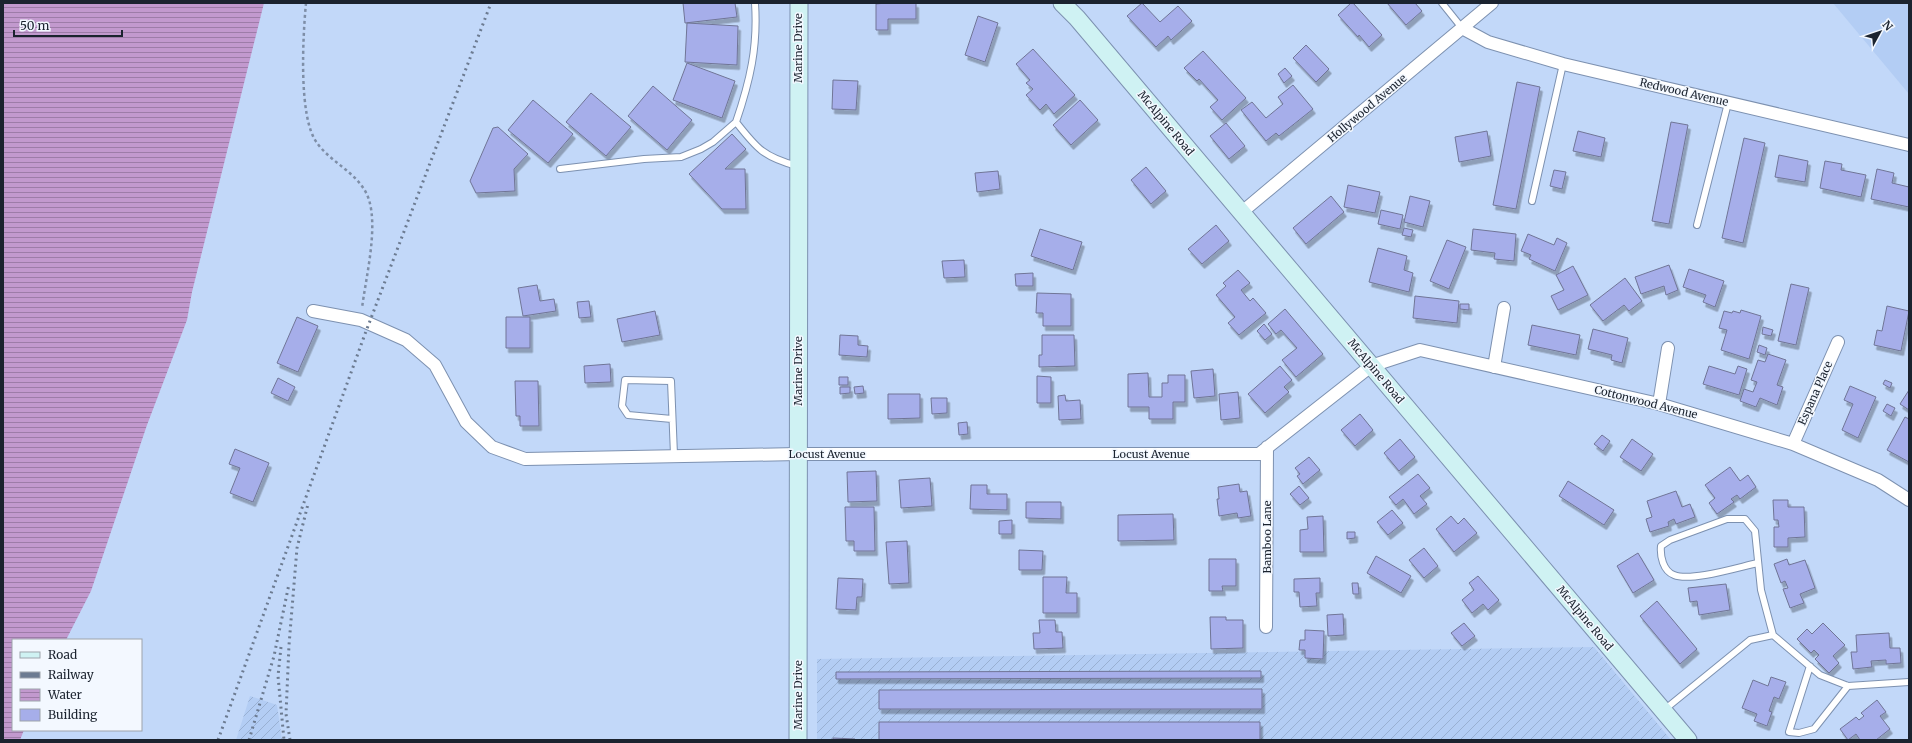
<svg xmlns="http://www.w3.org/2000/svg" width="1912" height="743" viewBox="0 0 1912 743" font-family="Merriweather,serif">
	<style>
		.built { fill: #b3cdf4 }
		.industrial { fill: url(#industrial-furrows) }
		.water { fill: url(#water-rules) }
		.building { fill: #a6aeea; stroke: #707596; filter: url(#shadow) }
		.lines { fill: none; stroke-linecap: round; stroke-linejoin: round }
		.lane-casing { stroke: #7d91b0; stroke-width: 8 }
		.street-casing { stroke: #7d91b0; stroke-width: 14 }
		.secondary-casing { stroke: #7d91b0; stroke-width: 19 }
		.path { stroke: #7e8ea7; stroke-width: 2.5; stroke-dasharray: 3 3; stroke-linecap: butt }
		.lane { stroke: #fff; stroke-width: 6 }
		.street { stroke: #fff; stroke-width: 12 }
		.secondary { stroke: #cff2f3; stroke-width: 17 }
		.rail { stroke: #6c7b91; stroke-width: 3; stroke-dasharray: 2 4; stroke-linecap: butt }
		.labels { text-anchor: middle; stroke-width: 3; stroke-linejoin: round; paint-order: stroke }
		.street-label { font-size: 11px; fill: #1b232f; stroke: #f3f8ff }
	</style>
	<defs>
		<pattern id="industrial-furrows" width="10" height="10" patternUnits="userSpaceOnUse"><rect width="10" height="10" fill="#b3cdf4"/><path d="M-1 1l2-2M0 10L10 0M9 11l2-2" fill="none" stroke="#99b0d2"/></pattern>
		<pattern id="water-rules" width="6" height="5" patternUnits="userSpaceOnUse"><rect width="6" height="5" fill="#c299ce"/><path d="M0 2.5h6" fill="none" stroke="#9d7ca8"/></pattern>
		<filter id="shadow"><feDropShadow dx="2.5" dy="4.5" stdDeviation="0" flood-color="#0004"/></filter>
	</defs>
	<rect width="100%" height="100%" fill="#c2d8f9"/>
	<!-- built -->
	<path class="built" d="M1833 3H1909V94Z"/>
	<!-- industrial -->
	<path class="industrial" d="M1594 647 1671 740H817V659Z
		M250 696 277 705 282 740H236Z"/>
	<!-- water -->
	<path class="water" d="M3 3H264L192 292 187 320 147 425 91 591 66 640H13V730H24L20 740H3Z"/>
	<!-- building -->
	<path class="building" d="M683 3H735L737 17 685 23Z
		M886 3H916V19H888V30H876V4Z
		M1142 3 1160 22 1178 6 1192 21 1171 40 1168 36 1156 47 1127 16Z
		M1351 3H1353L1382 35 1369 47 1359 35 1358 37 1338 15Z
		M1387 3H1415L1422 11 1406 25Z
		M978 16 998 23 985 62 965 55Z
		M687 23 738 26 737 65 685 62Z
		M1306 45 1329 69 1316 82 1293 58Z
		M1033 49 1075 95 1054 114 1046 104 1040 110 1026 95 1033 89 1026 83 1030 80 1016 64Z
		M1203 51 1246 98 1222 120 1210 107 1218 100 1199 79 1197 81 1184 68Z
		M687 63 735 81 722 118 673 100Z
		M1285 68 1292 76 1284 83 1278 74Z
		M833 80 858 81 856 110 832 109Z
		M1517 82 1540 87 1516 209 1493 205Z
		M1293 85 1313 109 1279 136 1276 133 1266 141 1241 110 1252 102 1266 118 1283 104 1278 97Z
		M653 86 692 120 667 150 628 116Z
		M591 93 631 127 606 156 566 122Z
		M533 100 573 134 548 163 508 130Z
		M1080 100 1098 120 1071 145 1053 125Z
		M1671 122 1688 125 1669 224 1652 221Z
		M1226 123 1245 146 1229 159 1210 136Z
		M498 127 528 154 514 169 515 191 476 193 470 181 493 128Z
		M1487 131 1491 156 1459 162 1455 137Z
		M1578 131 1605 138 1601 157 1573 151Z
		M732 134 746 149 725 169H745L746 209H722L689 174Z
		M1744 138 1765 143 1743 243 1722 238Z
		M1779 155 1808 161 1805 182 1775 177Z
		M1825 161 1842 164 1841 170 1866 175 1861 197 1820 188Z
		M1146 167 1166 191 1151 204 1131 180Z
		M1877 169 1894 173 1892 183 1909 187V207L1871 199Z
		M1554 170 1566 172 1562 189 1550 186Z
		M998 171 1000 189 977 192 975 173Z
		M1348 185 1380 192 1375 213 1344 207Z
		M1331 196 1344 212 1306 244 1293 228Z
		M1410 196 1430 201 1423 227 1404 222Z
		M1381 210 1403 215 1400 229 1378 224Z
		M1216 225 1229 241 1202 264 1188 249Z
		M1404 228 1413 230 1411 237 1402 235Z
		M1040 229 1082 242 1073 270 1031 256Z
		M1473 229 1516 234 1514 261 1494 259 1495 253 1471 250Z
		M1528 234 1554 245 1557 238 1567 243 1555 271 1529 259 1531 255 1521 251Z
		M1447 240 1466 247 1449 289 1430 281Z
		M1378 248 1407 256 1404 270 1413 273 1409 292 1369 282Z
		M964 260 965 277 944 278 942 261Z
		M1669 265 1678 290 1666 295 1664 286 1641 294 1635 277Z
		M1573 266 1588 295 1558 310 1551 296 1564 290 1556 275Z
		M1689 269 1724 281 1715 307 1703 302 1706 295 1683 287Z
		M1238 270 1250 283 1241 290 1250 301 1253 298 1266 313 1239 335 1228 323 1235 317 1216 295 1226 286 1223 283Z
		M1033 273V286H1016L1015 274Z
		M1625 278 1642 301 1629 311 1624 305 1603 321 1590 305Z
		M1791 284 1809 288 1796 345 1778 341Z
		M537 285 540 301 554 299 556 311 523 316 518 288Z
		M1037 293 1071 294V326H1043V313H1036Z
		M1415 296 1459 301 1457 323 1413 318Z
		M589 301 591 317 579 318 577 302Z
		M1460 304H1469V310L1460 309Z
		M1887 306 1909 311 1901 351 1874 345 1877 330 1882 331Z
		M1285 309 1323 354 1296 377 1282 360 1297 348 1281 330 1276 334 1268 324Z
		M1741 310 1761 316 1749 359 1721 350 1727 330 1719 328 1724 311 1732 313 1733 311 1740 313Z
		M655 311 660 335 622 342 617 319Z
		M297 317 318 326 298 372 277 363Z
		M506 317H530V348H506Z
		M1264 324 1272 334 1265 340 1257 331Z
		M1532 325 1580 335 1576 355 1528 345Z
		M1763 327 1773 330 1771 336 1762 334Z
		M1593 329 1628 338 1622 363 1611 360 1612 355 1588 349Z
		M840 335 858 336V345L868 346 867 357 839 355Z
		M1042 335H1074L1075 366 1039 367V355H1042Z
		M1759 345 1767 348 1765 355 1757 352Z
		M1768 354 1786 360 1777 385 1783 387 1777 405 1760 398 1756 407 1740 401 1744 389 1753 392 1757 382 1751 380 1758 360 1765 362Z
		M610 364 611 382 585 383 584 366Z
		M1280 366 1292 380 1284 387 1289 392 1265 413 1248 394Z
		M1709 366 1735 374 1738 366 1747 369 1739 395 1703 384Z
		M1213 369 1215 396 1194 398 1191 371Z
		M1148 373 1149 397H1162V383H1168V375H1185V402H1173V419H1149V407H1128V374Z
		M1037 376 1051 377V403H1037Z
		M839 377H848V385H839Z
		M278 378 295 387 288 401 271 393Z
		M1885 380 1892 383 1890 388 1883 384Z
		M515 381H538L539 426H520V416H516Z
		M863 386 864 393 855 394 854 387Z
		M1850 386 1876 397 1858 438 1842 430 1853 404 1844 400Z
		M840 387H850V393L840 394Z
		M1909 390V410L1900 404Z
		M1238 392 1240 418 1221 420 1219 394Z
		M888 394H920V418L888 419Z
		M1065 395 1066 401 1080 400 1081 419 1059 420 1058 396Z
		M931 398H947V413L932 414Z
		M1887 404 1895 408 1891 416 1883 411Z
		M1360 414 1373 430 1355 446 1341 430Z
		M1905 417 1909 419V462L1887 450Z
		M967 422 968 434 959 435 958 423Z
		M1602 435 1610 441 1603 451 1594 444Z
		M1400 439 1415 457 1399 471 1384 453Z
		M1632 439 1653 454 1641 471 1620 457Z
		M235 449 269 463 253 502 230 493 240 468 229 464Z
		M1309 457 1320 470 1303 484 1297 476 1300 474 1295 468Z
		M1730 467 1740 481 1748 475 1756 487 1740 499 1737 495 1731 499 1734 502 1717 514 1709 503 1715 498 1705 485Z
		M876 471 877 501 848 502 847 472Z
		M1418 474 1430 488 1420 496 1427 504 1414 514 1403 499 1396 505 1389 497Z
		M930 478 932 506 901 508 899 480Z
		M1568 481 1614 510 1604 525 1559 496Z
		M1239 484 1240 492 1247 491 1251 516 1238 518 1237 513 1219 516 1217 499H1219L1218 487Z
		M971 485H987V494H1007V510L970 509Z
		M1299 486 1309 498 1300 505 1290 494Z
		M1676 491 1682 507 1690 504 1695 517 1676 524 1674 519 1668 522 1669 526 1650 532 1646 519 1652 517 1647 501Z
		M1773 500H1788V507H1804L1805 537 1788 538V547H1774V527H1779L1778 520H1774Z
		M1026 502H1061V519L1026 518Z
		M845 507H874L875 551H854V541H846Z
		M1392 510 1403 523 1388 535 1377 522Z
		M1173 514 1174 540 1118 541V515Z
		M1323 516 1324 552H1300V530L1308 529 1307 517Z
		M1451 516 1458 524 1464 518 1477 533 1454 552 1436 529Z
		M1012 520V534H999V521Z
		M1347 532H1355V538L1347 539Z
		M907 541 909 583 889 584 886 542Z
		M1424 548 1438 566 1424 578 1409 560Z
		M1019 550 1043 551 1042 570H1019Z
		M1638 553 1654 580 1633 593 1617 566Z
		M1376 556 1411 576 1401 593 1367 573Z
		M1209 559H1236V586H1222L1223 591H1209Z
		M1787 559 1789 565 1805 560 1815 588 1800 594 1804 603 1790 608 1783 589 1788 588 1785 581 1781 583 1774 564Z
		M1478 576 1499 600 1488 610 1483 604 1472 613 1462 600 1474 590 1469 583Z
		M1043 577H1067L1066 593H1077V613H1043Z
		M838 578 863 579 862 597H857L856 610 836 609Z
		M1320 578V593H1316L1317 606 1300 607 1299 592H1294V579Z
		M1352 583H1358L1359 594H1353Z
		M1726 584 1730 610 1699 615 1697 601 1690 602 1688 588Z
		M1657 601 1697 649 1680 664 1640 616Z
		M1343 614 1344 635 1328 636 1327 615Z
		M1210 617H1226V620H1243V648L1211 649Z
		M1039 620H1055L1056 632H1062L1063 648 1034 649 1033 633H1040Z
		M1464 623 1475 636 1462 646 1451 633Z
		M1823 623 1845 645 1833 656 1839 663 1829 673 1815 659 1819 655 1814 650 1811 653 1797 639 1807 629 1812 634Z
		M1305 630 1324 631 1323 659 1305 658V650H1299L1300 640H1305Z
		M1889 633 1890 648H1900L1901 663 1886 664V660L1871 661 1872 667 1853 669 1851 652H1857L1856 635Z
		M1261 671V678L836 679V672Z
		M1771 677 1786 682 1779 699 1774 697 1769 711 1772 712 1767 726 1754 721 1757 714 1742 708 1753 680 1768 686Z
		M1262 689V709H879V690Z
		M1877 700 1886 712 1880 716 1890 729 1876 740H1860L1856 734 1848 740 1840 729 1856 717 1859 720 1864 716 1861 713Z
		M879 722H1260V740H879Z
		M833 738 855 739V740H833Z"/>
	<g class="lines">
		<!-- lane casing -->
		<g class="lane-casing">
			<path id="lane" d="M755 3C758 47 750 81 736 122 757 149 764 157 797 166
				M1442 3 1462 28
				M560 169 644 159 681 157 701 149 713 142 736 122
				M1532 201 1563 64
				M1697 225 1728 103
				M672 419 628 415 622 406 625 380 671 381 674 455
				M1758 563C1739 567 1691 582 1674 575 1663 571 1660 556 1661 546L1670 540 1727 519H1745L1755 531 1761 590 1773 635
				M1810 666 1789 732 1799 733 1814 729 1848 686
				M1664 710 1750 640 1773 635 1820 675 1848 686 1909 682"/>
		</g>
		<!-- street casing -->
		<g class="street-casing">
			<path id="street" d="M1462 28 1488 42 1563 64 1909 145
				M1242 212 1492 3
				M313 311 361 320 406 340 435 365 466 422 492 447 525 459 798 454H1259L1371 366 1420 350 1659 404 1793 444 1878 480 1909 500
				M1494 367 1504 308
				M1659 404 1668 348
				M1793 444 1838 342
				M1266 627 1267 447"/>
		</g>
		<!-- secondary casing -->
		<g class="secondary-casing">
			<path id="secondary" d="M1062 3 1077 18 1688 740
				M798 740 799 3"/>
		</g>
		<!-- path -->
		<path class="path" d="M306 3C303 35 298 118 317 143 332 164 361 174 369 200 378 229 366 277 362 308"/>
		<!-- lane -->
		<use href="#lane" class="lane"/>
		<!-- street -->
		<use href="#street" class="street"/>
		<!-- secondary -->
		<use href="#secondary" class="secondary"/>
		<!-- rail -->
		<path class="rail" d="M281 647 278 676 284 740
			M218 740 365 334 491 3
			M249 740 274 656 289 584
			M290 740 286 714 289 645 297 548 308 504"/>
	</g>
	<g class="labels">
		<!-- street labels -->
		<g class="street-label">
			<text transform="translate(798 48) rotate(-90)" y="4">Marine Drive</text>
			<text transform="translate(1684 92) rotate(13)" y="4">Redwood Avenue</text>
			<text transform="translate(1367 108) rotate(-40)" y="4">Hollywood Avenue</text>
			<text transform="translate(1166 123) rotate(50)" y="4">McAlpine Road</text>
			<text transform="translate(798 371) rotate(-90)" y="4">Marine Drive</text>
			<text transform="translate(1376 371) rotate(50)" y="4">McAlpine Road</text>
			<text transform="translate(1815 393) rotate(-66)" y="4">Espana Place</text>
			<text transform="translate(1646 402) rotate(14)" y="4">Cottonwood Avenue</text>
			<text x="827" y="458">Locust Avenue</text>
			<text x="1151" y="458">Locust Avenue</text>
			<text transform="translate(1267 537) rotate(-90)" y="4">Bamboo Lane</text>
			<text transform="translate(1585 618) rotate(50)" y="4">McAlpine Road</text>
			<text transform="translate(798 695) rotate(-90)" y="4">Marine Drive</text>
		</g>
	</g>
	<!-- border -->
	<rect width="1912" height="743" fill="none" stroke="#1b232f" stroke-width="8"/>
	<!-- legend -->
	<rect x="12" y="639" width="130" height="92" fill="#f3f8ff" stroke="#9da3ac"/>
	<rect x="20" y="652" width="20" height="6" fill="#cff2f3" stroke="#9da3ac"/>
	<text x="48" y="659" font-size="12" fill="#1b232f">Road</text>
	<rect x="20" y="672" width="20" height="6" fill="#6c7b91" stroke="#9da3ac"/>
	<text x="48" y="679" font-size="12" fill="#1b232f">Railway</text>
	<rect x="20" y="689" width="20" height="12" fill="url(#water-rules)" stroke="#9da3ac"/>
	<text x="48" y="699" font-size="12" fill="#1b232f">Water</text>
	<rect x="20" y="709" width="20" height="12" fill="#a6aeea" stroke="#9da3ac"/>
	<text x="48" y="719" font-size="12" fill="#1b232f">Building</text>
	<!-- north arrow -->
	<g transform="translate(1880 32) rotate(50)" stroke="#f3f8ff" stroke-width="3" paint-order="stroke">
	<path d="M0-3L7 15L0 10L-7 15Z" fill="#1b232f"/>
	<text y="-6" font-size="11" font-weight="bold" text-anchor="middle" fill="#1b232f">N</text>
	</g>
	<!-- scale -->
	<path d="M14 30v6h108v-6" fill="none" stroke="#1b232f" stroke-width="2"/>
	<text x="20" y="30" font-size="12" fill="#1b232f" stroke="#f3f8ff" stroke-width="3" paint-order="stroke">50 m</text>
</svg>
